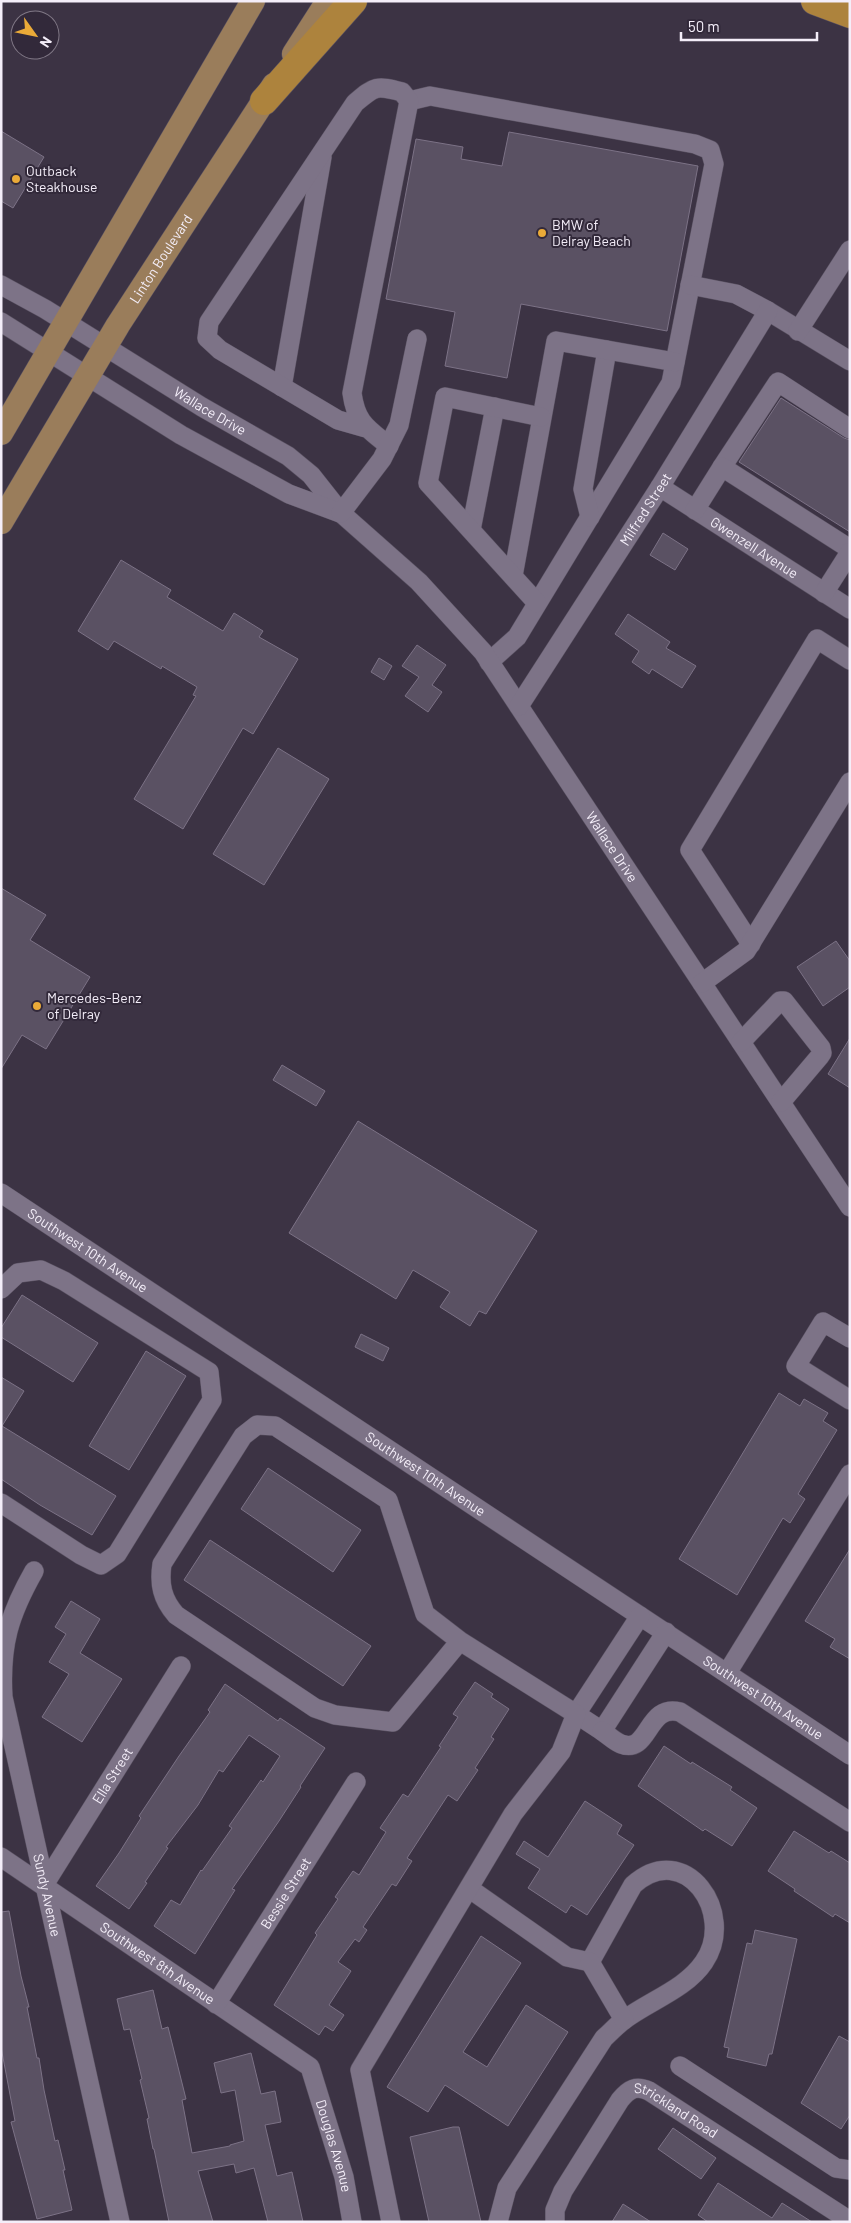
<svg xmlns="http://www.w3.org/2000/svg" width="851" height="2223" viewBox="0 0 851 2223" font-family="Barlow,sans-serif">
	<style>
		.building { fill: #5a5163; stroke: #7c7286 }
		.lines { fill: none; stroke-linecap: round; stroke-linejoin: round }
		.minor-casing { stroke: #595161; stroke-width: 20 }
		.major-casing { stroke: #595161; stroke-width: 25 }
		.highway-casing { stroke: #595161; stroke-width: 29 }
		.minor { stroke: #7d7387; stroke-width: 19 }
		.major { stroke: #9a7d5b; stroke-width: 24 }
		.highway { stroke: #ad833d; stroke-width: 28 }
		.poi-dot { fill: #eaaa38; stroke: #32293a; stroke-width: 2 }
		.labels { text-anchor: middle; stroke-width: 4; stroke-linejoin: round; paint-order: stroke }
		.poi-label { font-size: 14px; fill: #f4eef9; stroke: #32293a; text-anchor: start }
		.street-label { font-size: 14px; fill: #f4eef9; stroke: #32293a }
	</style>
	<rect width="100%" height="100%" fill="#3c3344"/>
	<!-- building -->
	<path class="building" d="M1 131 44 157 13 208 1 201Z
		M509 132 698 166 667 331 521 304 507 378 445 366 455 312 386 299 416 139 463 147 461 159 502 166Z
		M781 398 844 438 850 440V532L739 462Z
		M663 533 688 549 675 570 650 555Z
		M121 560 171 590 167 597 223 631 234 613 263 631 259 637 298 659 253 734 243 728 183 829 134 799 196 696 193 695 197 687 162 666 161 669 114 641 108 650 78 631Z
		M628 614 670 642 666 648 696 666 682 688 652 669 649 674 632 662 639 651 615 634Z
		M417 645 446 665 432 685 442 692 428 712 405 696 419 677 402 666Z
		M379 658 392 666 384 680 371 672Z
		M278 748 329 779 264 885 213 854Z
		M1 888 46 915 30 940 90 977 46 1049 22 1035 1 1069Z
		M836 941 850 961V987L823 1006 797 967Z
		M850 1038V1088L828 1074Z
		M282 1065 325 1091 316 1106 273 1080Z
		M358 1121 537 1231 486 1314 479 1311 470 1326 440 1307 450 1292 413 1270 396 1299 289 1233Z
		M22 1295 98 1343 73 1382 1 1337V1328Z
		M361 1334 389 1348 383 1361 355 1347Z
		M146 1351 186 1376 129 1470 89 1446Z
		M1 1377 24 1391 2 1426 116 1496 92 1535 40 1505 1 1479Z
		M779 1393 800 1406 804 1399 828 1413 823 1421 837 1430 798 1494 805 1499 790 1523 783 1518 737 1595 679 1559Z
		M268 1468 361 1530 333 1572 241 1509Z
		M210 1540 371 1646 343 1686 184 1580Z
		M850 1549V1659L830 1647 835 1639 805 1621Z
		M71 1601 100 1619 80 1653 122 1679 82 1742 42 1717 69 1674 49 1662 66 1634 55 1627Z
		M475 1682 493 1694 491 1697 509 1709 491 1737 494 1739 475 1768 478 1770 457 1801 448 1795 407 1858 412 1861 396 1886 392 1884 363 1927 367 1930 359 1942 355 1939 338 1962 351 1971 329 2005 344 2015 333 2031 325 2026 319 2035 274 2005 317 1935 315 1933 338 1899 335 1897 353 1871 359 1875 386 1832 380 1828 403 1794 408 1797 441 1747 439 1746 458 1717 453 1714Z
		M225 1684 278 1721 280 1718 325 1748 300 1786 301 1787 279 1821 232 1889 235 1890 195 1954 154 1926 171 1900 180 1905 201 1870 202 1871 232 1828 229 1826 261 1780 263 1782 280 1756 249 1735 223 1772 219 1770 198 1805 166 1847 168 1848 145 1882 147 1883 129 1909 96 1886 119 1853 141 1818 139 1816 179 1756 210 1712 208 1710Z
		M664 1746 691 1764 692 1762 732 1787 730 1790 757 1808 732 1846 705 1829 703 1831 638 1786Z
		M585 1801 622 1825 617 1834 634 1845 587 1915 571 1905 566 1913 528 1888 540 1869 516 1854 524 1841 548 1857Z
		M794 1831 829 1853 831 1851 850 1863V1923L835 1914 833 1917 794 1891 795 1889 768 1871Z
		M9 1911 21 1976 29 2007H27L37 2058H39L44 2090 55 2141 58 2140 65 2170H63L72 2210 37 2219 11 2122 15 2121 1 2047V1912Z
		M755 1930 797 1939 772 2054H769L766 2066 727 2057 729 2048 724 2047 747 1943 752 1944Z
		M481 1936 521 1963 463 2052 487 2067 526 2005 568 2032 508 2126 445 2085 428 2112 387 2087Z
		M153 1990 162 2029 168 2027 186 2099 182 2100 192 2153 230 2146V2145L244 2141 235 2090 221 2093 214 2063 251 2053 261 2094 275 2091 281 2122 265 2125 277 2176 292 2172 303 2222H268L254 2168 236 2173 234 2164 198 2171 213 2222H169L154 2149H153L147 2119 149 2118 140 2080 142 2079 130 2029 124 2030 117 1999Z
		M839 2036 850 2042V2115L841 2129 801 2103Z
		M453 2127H459L481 2222H429L410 2137Z
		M673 2128 716 2158 701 2179 658 2149Z
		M718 2183 772 2218 782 2203 812 2222H708L698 2215Z
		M623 2204 651 2222H612Z"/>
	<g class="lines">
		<!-- minor casing -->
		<g class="minor-casing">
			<g id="minor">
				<path d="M409 101 430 96 695 144 710 150 714 164 671 383 517 637 489 662"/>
				<path id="s1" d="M1 285 45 309 202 407 288 456 311 475 341 513 419 582 483 652 850 1207"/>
				<path d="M690 285 736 294 768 311 850 361"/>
				<path d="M1 322 181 435 289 494 340 513"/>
				<path d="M798 331 850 250"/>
				<path d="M282 387 322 157"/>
				<path d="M366 428 338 420 220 350 207 338 209 322 355 103C375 86 376 85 402 92L409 101 352 393C356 423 367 428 389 446"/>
				<path d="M722 467 778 382 850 429"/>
				<path id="s2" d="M660 487 850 609"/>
				<path d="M695 510 722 467 850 549"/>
				<path d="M341 513 382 459 399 425 417 339"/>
				<path d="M590 517 583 489 607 350"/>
				<path d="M471 530 495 407"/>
				<path d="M513 576 556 341 675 362"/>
				<path d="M824 593 850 552"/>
				<path d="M537 603 428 483 445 397 541 417"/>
				<path id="s3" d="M519 706 660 487 768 311"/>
				<path d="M751 944 690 850 817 639 850 660"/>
				<path d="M702 983 746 951 850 782"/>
				<path d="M741 1042 780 1001H784L821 1048 822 1053 820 1056 781 1102"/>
				<path id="s4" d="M1 1193 850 1755"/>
				<path d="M1 1289 18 1273 41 1270 64 1281 209 1372 212 1400 117 1554 101 1565 81 1555 1 1503"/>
				<path d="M850 1338 823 1322 796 1366 850 1400"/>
				<path id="s5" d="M34 1571C9 1615 0 1645 3 1697L120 2222"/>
				<path d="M640 1616 576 1714 602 1731 666 1632"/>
				<path d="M727 1673 850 1474"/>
				<path d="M602 1731C608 1735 614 1741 621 1744 650 1755 646 1703 680 1712L850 1822"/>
				<path id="s6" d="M1 1857 310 2067 344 2177 352 2222"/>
				<path id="s7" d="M44 1885 181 1666"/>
				<path d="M470 1889 567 1957 590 1962 633 1885C685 1838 737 1914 704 1962 686 1989 649 2001 624 2020 617 2025 611 2032 604 2038L507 2188 498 2222"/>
				<path d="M590 1962 624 2020"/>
				<path id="s8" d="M216 2004 356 1782"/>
				<path d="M680 2066 836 2168 850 2170"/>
				<path d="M391 2222 360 2070 513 1814 561 1752 576 1714 460 1641 425 1614 388 1500 275 1426 257 1425 243 1436 162 1564C159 1584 162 1599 176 1615L315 1708 335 1715 393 1722 460 1641"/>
				<path id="s9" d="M555 2222V2210L563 2191 620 2100C629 2089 636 2085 649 2091L850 2221"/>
			</g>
		</g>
		<!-- major casing -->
		<g class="major-casing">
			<g id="major">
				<path d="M294 54 328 1"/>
				<path d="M1 433 253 1"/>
				<path id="s10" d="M1 522 118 325 274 85"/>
			</g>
		</g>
		<!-- highway casing -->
		<g class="highway-casing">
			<path id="highway" d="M815 1 850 14
				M264 101 353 1"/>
		</g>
		<!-- minor -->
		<use href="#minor" class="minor"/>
		<!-- major -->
		<use href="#major" class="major"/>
		<!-- highway -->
		<use href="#highway" class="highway"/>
	</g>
	<!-- markers -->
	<g class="poi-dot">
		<circle cx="16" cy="179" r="5"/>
		<circle cx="542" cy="233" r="5"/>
		<circle cx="37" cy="1006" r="5"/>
	</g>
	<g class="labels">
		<!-- poi labels -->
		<g class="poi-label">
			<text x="26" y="176">Outback<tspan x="26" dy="16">Steakhouse</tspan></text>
			<text x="552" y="230">BMW of<tspan x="552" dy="16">Delray Beach</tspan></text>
			<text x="47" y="1003">Mercedes-Benz<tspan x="47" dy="16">of Delray</tspan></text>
		</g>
		<!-- street labels -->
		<g class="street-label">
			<text dy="5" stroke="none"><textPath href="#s10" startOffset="308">Linton Boulevard</textPath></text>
			<text dy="5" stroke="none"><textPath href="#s1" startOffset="244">Wallace Drive</textPath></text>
			<text dy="5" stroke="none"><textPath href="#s3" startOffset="234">Milfred Street</textPath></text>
			<text dy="5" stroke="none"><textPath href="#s2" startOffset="112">Gwenzell Avenue</textPath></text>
			<text dy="5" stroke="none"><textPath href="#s1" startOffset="845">Wallace Drive</textPath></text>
			<text dy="5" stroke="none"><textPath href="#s4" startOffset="104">Southwest 10th Avenue</textPath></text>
			<text dy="5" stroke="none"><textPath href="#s4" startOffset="509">Southwest 10th Avenue</textPath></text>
			<text dy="5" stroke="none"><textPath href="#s4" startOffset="914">Southwest 10th Avenue</textPath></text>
			<text dy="5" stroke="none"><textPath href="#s7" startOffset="129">Ella Street</textPath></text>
			<text dy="5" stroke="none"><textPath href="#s8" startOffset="131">Bessie Street</textPath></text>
			<text dy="5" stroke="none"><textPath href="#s5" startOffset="335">Sundy Avenue</textPath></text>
			<text dy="5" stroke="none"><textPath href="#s6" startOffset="189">Southwest 8th Avenue</textPath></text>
			<text dy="5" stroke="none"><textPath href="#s9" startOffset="206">Strickland Road</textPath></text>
			<text dy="5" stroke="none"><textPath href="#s6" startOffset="456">Douglas Avenue</textPath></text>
		</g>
	</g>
	<!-- border -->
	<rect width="851" height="2223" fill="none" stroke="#f4eef9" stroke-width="5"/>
	<!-- north arrow -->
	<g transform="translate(35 35) rotate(123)"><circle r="24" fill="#32293a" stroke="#807886"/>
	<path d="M0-4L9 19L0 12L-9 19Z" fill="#eaaa38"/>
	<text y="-8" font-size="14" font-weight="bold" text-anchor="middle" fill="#f4eef9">N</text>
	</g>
	<!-- scale -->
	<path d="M681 32v8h136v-8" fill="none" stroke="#f4eef9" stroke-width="2.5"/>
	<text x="688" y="32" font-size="15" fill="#f4eef9" stroke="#32293a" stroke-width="4" paint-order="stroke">50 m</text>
</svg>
